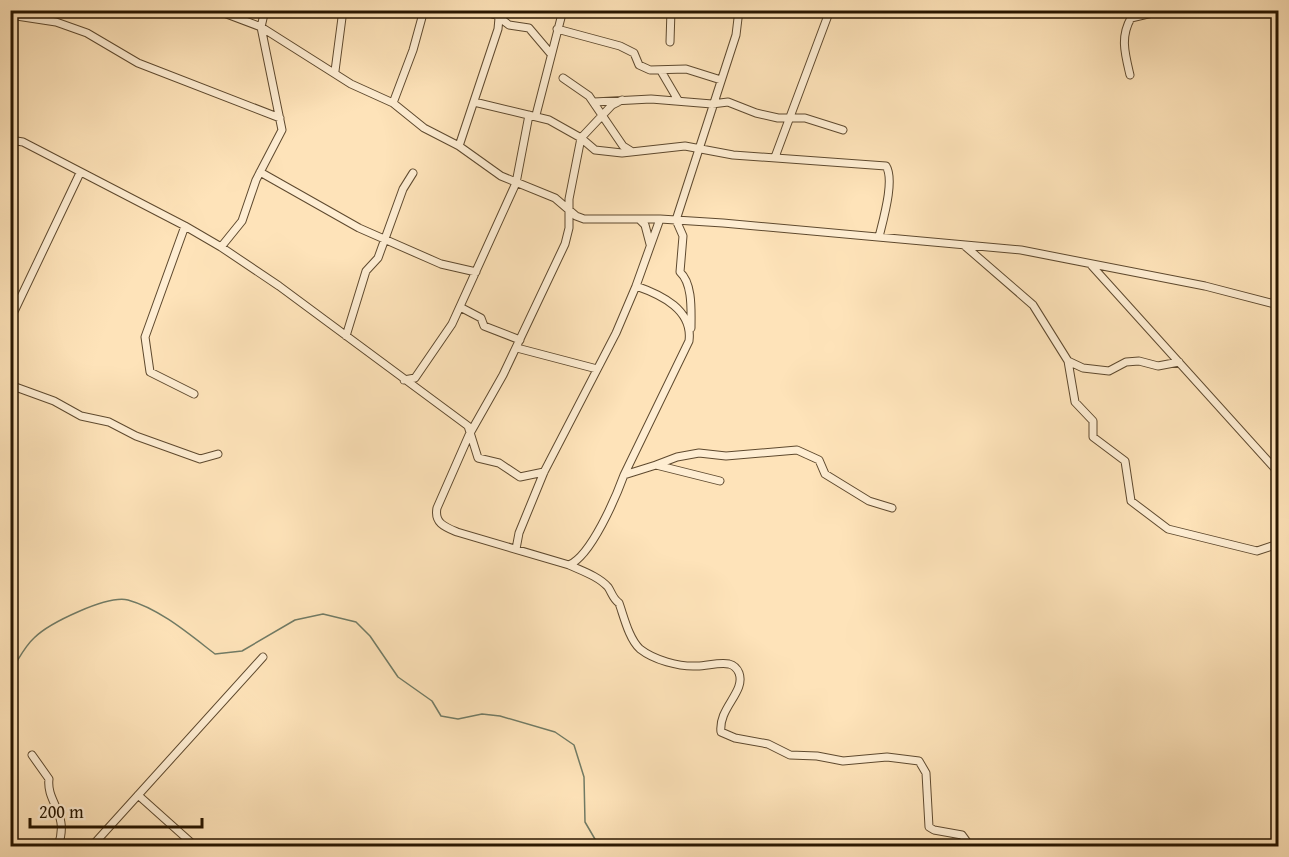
<svg xmlns="http://www.w3.org/2000/svg" width="1289" height="857" viewBox="0 0 1289 857" font-family="'Gentium Book Plus',serif">
	<style>
		.lines { fill: none; stroke-linecap: round; stroke-linejoin: round }
		.stream { stroke: #717b65; stroke-width: 1.5 }
		.minor-casing { stroke: #5e492e; stroke-width: 9 }
		.minor { stroke: #feedd2; stroke-width: 7 }
	</style>
	<rect width="100%" height="100%" fill="#fee3b9"/>
	<filter id="stains"><feTurbulence type="fractalNoise" baseFrequency=".00333" numOctaves="4"/><feColorMatrix values="0 0 0 0 .2 0 0 0 0 .09 0 0 0 0 .02 0 0 0 .5 -.17"/></filter>
	<radialGradient id="worn" r=".72"><stop offset=".6" stop-color="#630" stop-opacity="0"/><stop offset="1" stop-color="#630" stop-opacity=".3"/></radialGradient>
	<g class="lines">
		<!-- stream -->
		<path class="stream" d="M10 672C18 661 24 647 34 638 49 623 107 595 128 600 160 609 189 634 215 654L242 651 295 620 323 614 356 622 370 636 398 677 432 701 441 716 458 719 482 714 500 716 555 732 574 745 584 777 585 822 599 846"/>
		<!-- minor casing -->
		<g class="minor-casing">
			<path id="minor" d="M216 10 261 27 351 84 393 103 424 128 459 146 501 176 555 198 576 216 584 219H660L723 223 1021 250 1205 286 1278 305
				M476 10 496 15 509 25 529 28 551 54
				M10 15 56 22 87 33 138 63 280 118
				M557 29 620 46 634 53 639 65 650 70 686 69 721 80
				M670 42 671 10
				M335 71 343 10
				M661 71 678 100
				M1130 75C1125 54 1120 37 1131 18L1165 10
				M563 78 589 96 623 146 631 151
				M622 100 612 105 581 138 569 199V228L565 244 503 375 469 435 437 508C434 523 445 527 457 532L569 565C591 556 616 497 624 475L656 465 720 481
				M474 102 549 120 581 138 595 150 622 153 685 146 733 155 886 166C895 180 883 220 879 237
				M594 102 651 99 712 104 728 102 756 113 778 118H805L843 130
				M393 103 413 50 424 10
				M536 115 563 10
				M10 140 23 142 185 226 221 247 279 286 468 426 478 458 499 463 520 477 544 472
				M459 146 498 29 499 18
				M775 157 830 10
				M260 172 359 228 441 264 476 272
				M640 220 645 225 650 244
				M185 226 145 337 150 372 194 394
				M965 246 1033 305 1068 361 1083 368 1109 371 1126 362 1139 361 1158 366 1179 362
				M221 247 242 221 256 180 282 130 261 27 265 10
				M1092 266 1278 472
				M460 307 481 318 484 326 520 340
				M10 320 80 173
				M691 328C691 311 693 284 680 272L683 236 676 220 736 35 739 10
				M346 336 366 271 378 258 403 189 413 173
				M517 348 597 369
				M1068 361 1075 402 1093 421V437L1125 461 1131 501 1168 529 1257 551 1278 544
				M404 380 415 378 452 324 516 183 529 115
				M10 385 54 401 81 416 109 422 136 436 200 459 218 454
				M656 465 677 457 699 453 726 456 797 450 819 460 825 474 869 501 892 508
				M624 475 689 341C693 310 662 295 636 286
				M516 549 519 533 544 472 616 333 636 286 660 219
				M569 565C582 571 598 576 608 587 612 593 613 599 619 603 624 617 629 639 640 649 654 660 679 667 697 666 707 666 719 662 729 664 733 665 737 668 739 673 746 692 718 708 721 732L735 738 768 744 790 755 817 756 843 761 887 757 919 761 926 773 929 827 934 830 962 835 970 846
				M32 755 49 779C46 803 70 813 58 846
				M138 795 195 846
				M92 846 263 657
				M320 846V845"/>
		</g>
		<!-- minor -->
		<use href="#minor" class="minor"/>
	</g>
	<!-- margin -->
	<rect width="1289" height="857" fill="none" stroke="#fee3b9" stroke-width="36"/>
	<rect x="12" y="12" width="1265" height="833" fill="none" stroke="#281600" stroke-width="3"/>
	<rect x="18" y="18" width="1253" height="821" fill="none" stroke="#281600" stroke-width="1.5"/>
	<!-- scale -->
	<path d="M30 818v9h172v-9" fill="none" stroke="#281600" stroke-width="3"/>
	<text x="39" y="818" font-size="18" fill="#281600" stroke="#feedd2" stroke-width="4.5" paint-order="stroke">200 m</text>
	<rect width="100%" height="100%" filter="url(#stains)"/>
	<rect width="100%" height="100%" fill="url(#worn)"/>
</svg>
